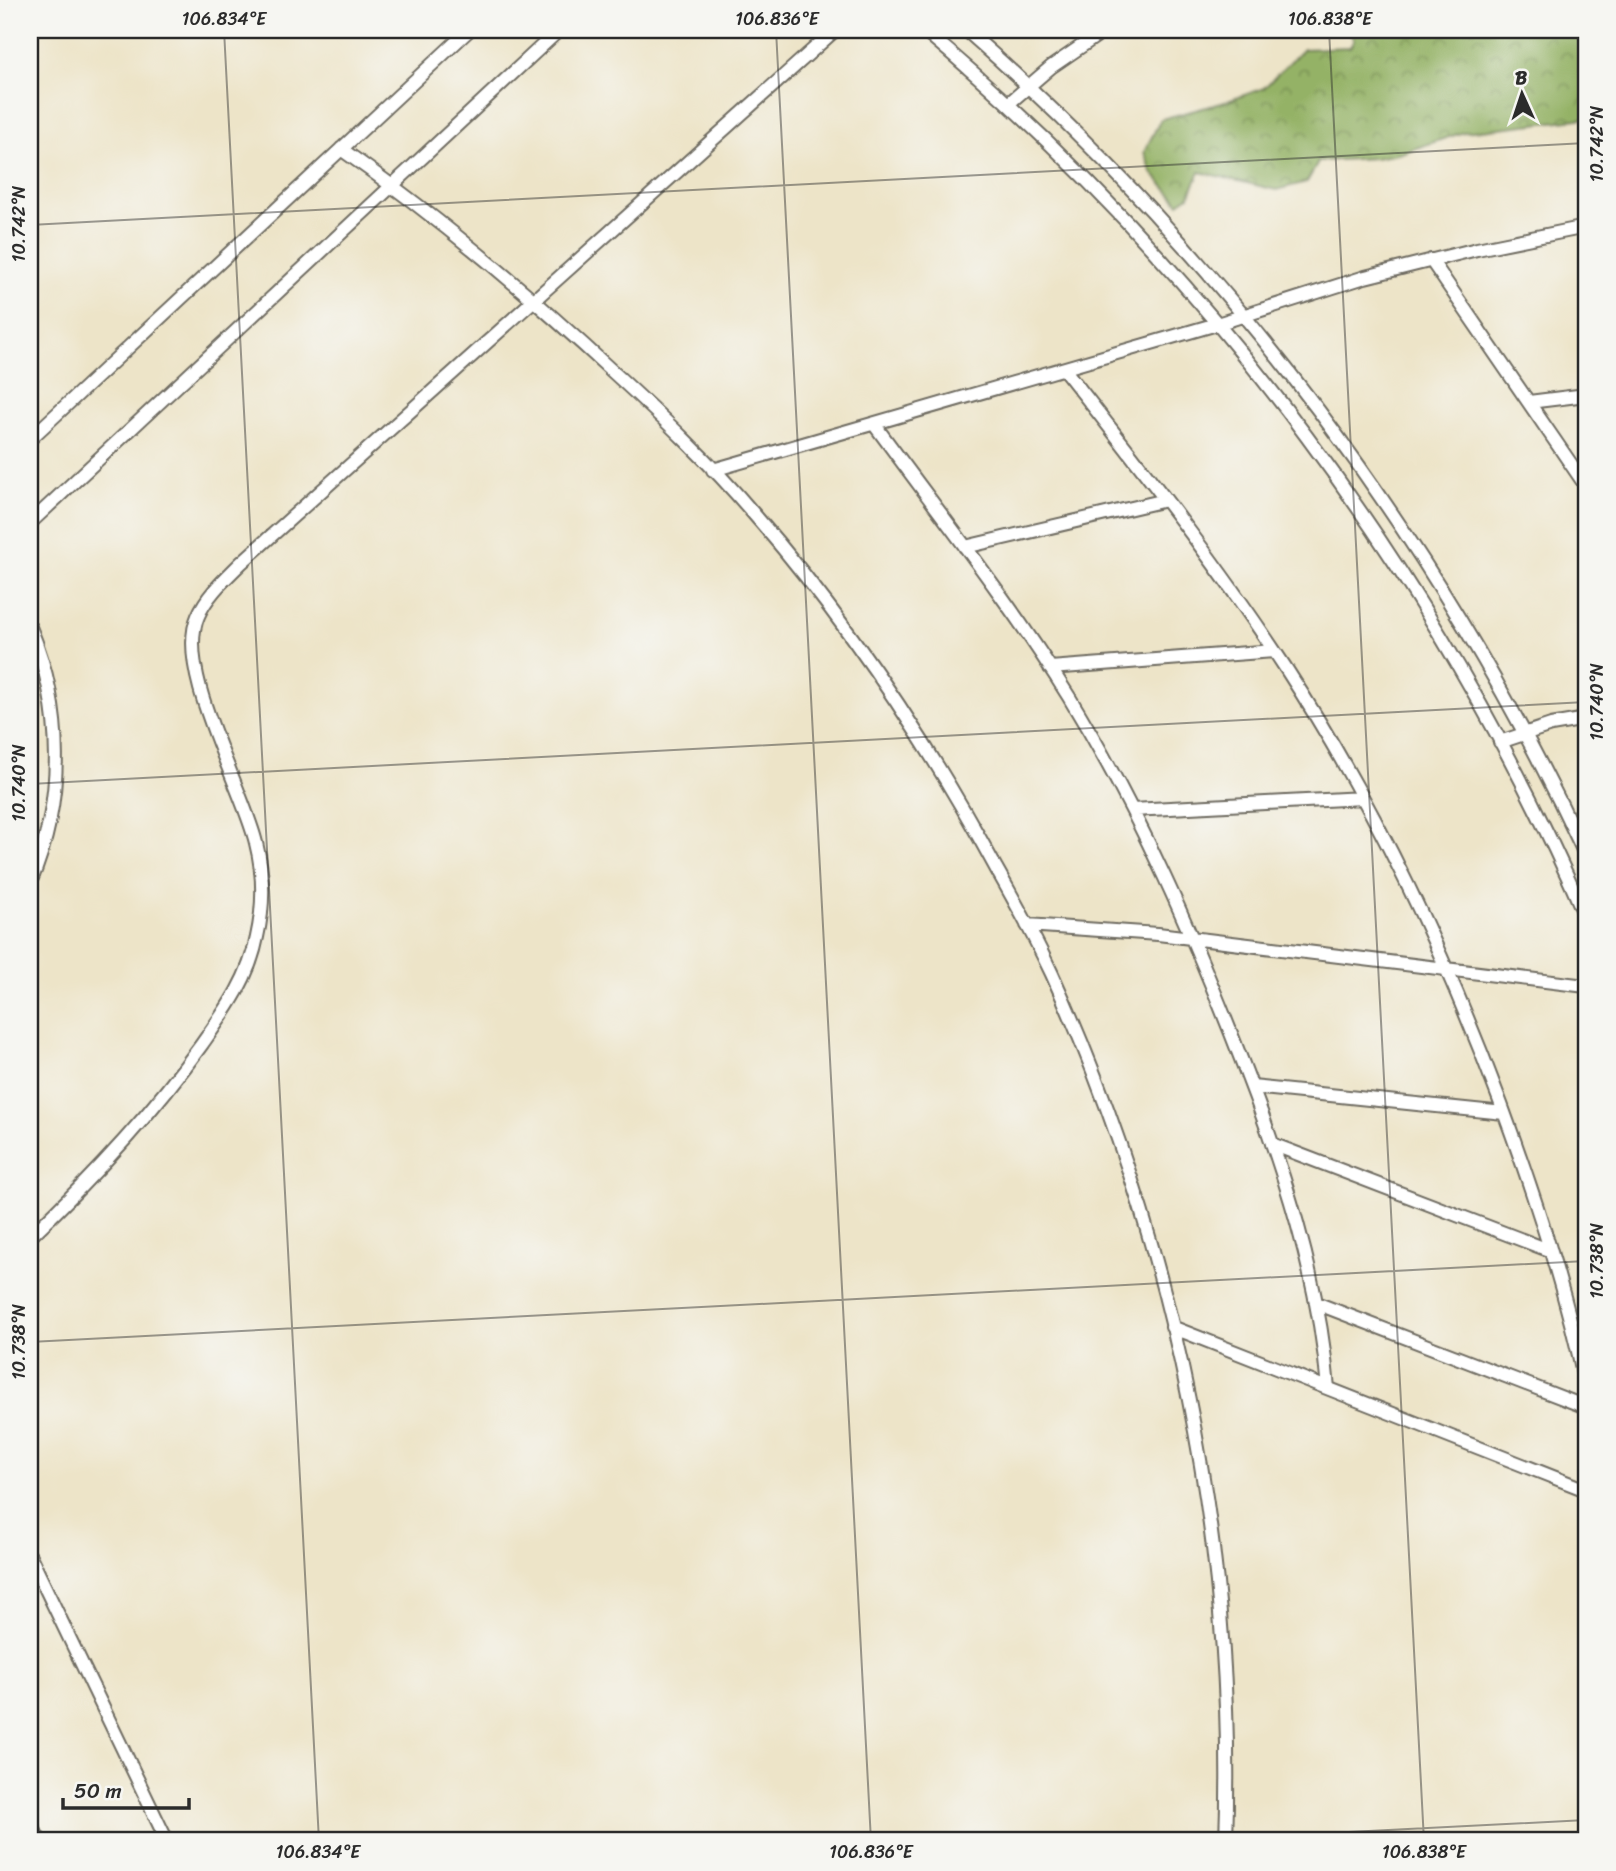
<svg xmlns="http://www.w3.org/2000/svg" width="1616" height="1871" viewBox="0 0 1616 1871" font-family="Sriracha,sans-serif">
	<style>
		.forest { fill: url(#forest-crowns); stroke: #606e48; stroke-width: 2 }
		.lines { fill: none; stroke-linecap: round; stroke-linejoin: round }
		.service-casing { stroke: #6f6c62; stroke-width: 10 }
		.minor-casing { stroke: #6f6c62; stroke-width: 16 }
		.service { stroke: #fff; stroke-width: 6 }
		.minor { stroke: #fff; stroke-width: 12 }
		.ticks { fill: none; stroke: #2b2b2b; stroke-width: 2; stroke-opacity: 0.45 }
		.neatline { fill: none; stroke: #2b2b2b; stroke-width: 2.5 }
		.ticks-label { font-size: 18px; text-anchor: middle; fill: #2b2b2b }
	</style>
	<defs>
		<pattern id="forest-crowns" width="20" height="18" patternUnits="userSpaceOnUse" patternTransform="scale(1.75)"><rect width="20" height="18" fill="#94b266"/><path d="M2 6a3 3 0 1 1 6 0M12 15a3 3 0 1 1 6 0" fill="none" stroke="#799154"/></pattern>
	</defs>
	<rect width="100%" height="100%" fill="#f6f6f2"/>
	<filter id="ink" filterUnits="userSpaceOnUse"><feTurbulence type="fractalNoise" baseFrequency=".0143" numOctaves="2"/><feDisplacementMap in="SourceGraphic" scale="14" xChannelSelector="R" yChannelSelector="G"/><feConvolveMatrix kernelMatrix="1 2 1 2 8 2 1 2 1" color-interpolation-filters="sRGB"/></filter>
	<filter id="wash" filterUnits="userSpaceOnUse"><feTurbulence type="fractalNoise" baseFrequency=".00686" numOctaves="4" result="noise"/><feDisplacementMap in="SourceGraphic" scale="28" xChannelSelector="R" yChannelSelector="G"/><feGaussianBlur stdDeviation="1.57" result="paint"/><feColorMatrix in="noise" values="0 0 0 0 0 0 0 0 0 0 0 0 0 0 0 0 0 1.4 0 .05"/><feComposite in="paint" operator="in"/></filter>
	<g filter="url(#wash)">
		<rect width="100%" height="100%" fill="#ede4c8"/>
		<!-- forest -->
		<path class="forest" d="M1348 30H1586V118L1464 132 1398 154 1376 158 1319 161 1307 182 1276 190 1200 172 1189 196 1179 203 1152 173 1144 152 1161 119 1222 103 1264 88 1303 49 1350 47 1354 40Z"/>
	</g>
	<g filter="url(#ink)">
		<g class="lines">
			<!-- service casing -->
			<g class="service-casing">
				<path id="service" d="M30 1815 43 1841"/>
			</g>
			<!-- minor casing -->
			<g class="minor-casing">
				<path id="minor" d="M924 30C1209 270 1438 577 1586 918
					M966 30C1227 259 1439 541 1586 856
					M1008 104 1051 67 1105 30
					M341 149C437 216 526 291 612 371 661 416 710 462 753 513 847 621 928 742 996 868 1016 903 1035 938 1052 974 1173 1240 1237 1549 1226 1841
					M1431 260 1586 486
					M1064 369C1140 466 1217 563 1285 667 1374 804 1444 951 1501 1104 1535 1196 1566 1291 1586 1387
					M1529 402 1586 395
					M874 424C940 514 1010 602 1069 697 1140 813 1194 937 1243 1064 1283 1167 1319 1278 1328 1388
					M30 439 469 30
					M713 470 1217 324 1365 277 1477 249 1586 227
					M30 523 559 30
					M965 547 1166 500
					M30 627C64 709 65 801 30 883
					M1050 668 1274 651
					M1500 742 1551 725 1586 719
					M1132 810 1363 798
					M1027 925 1158 934 1586 986
					M1252 1087 1504 1113
					M1272 1144 1551 1251
					M30 1237C93 1177 151 1115 202 1044 226 1010 249 979 257 937 264 906 264 874 256 843 243 787 174 670 198 616 207 595 225 579 241 563L835 30
					M1316 1303 1586 1407
					M1172 1327 1586 1490
					M30 1556 167 1841"/>
			</g>
			<!-- service -->
			<use href="#service" class="service"/>
			<!-- minor -->
			<use href="#minor" class="minor"/>
		</g>
	</g>
	<!-- ticks -->
	<path class="ticks" d="M224 30 319 1841M776 30 871 1841M1329 30 1424 1841M30 225 1586 143M30 784 1586 702M30 1342 1586 1261M1174 1841 1586 1820"/>
	<!-- margin -->
	<rect width="1616" height="1871" fill="none" stroke="#f6f6f2" stroke-width="77"/>
	<!-- north arrow -->
	<g transform="translate(1522 94) rotate(357)" stroke="#f6f6f2" stroke-width="5" paint-order="stroke">
	<path d="M0-5L12 26L0 18L-12 26Z" fill="#2b2b2b"/>
	<text y="-10" font-size="19" font-weight="bold" text-anchor="middle" fill="#2b2b2b">B</text>
	</g>
	<!-- scale -->
	<path d="M63 1798v10h126v-10" fill="none" stroke="#2b2b2b" stroke-width="3.5"/>
	<text x="74" y="1798" font-size="21" fill="#2b2b2b" stroke="#f6f6f2" stroke-width="5" paint-order="stroke">50 m</text>
	<rect x="38" y="38" width="1540" height="1794" class="neatline"/>
	<g class="ticks-label">
		<text x="224" y="25">106.834°E</text>
		<text x="777" y="25">106.836°E</text>
		<text x="1330" y="25">106.838°E</text>
		<text transform="translate(1597 144) rotate(-90)" y="6">10.742°N</text>
		<text transform="translate(19 224) rotate(-90)" y="6">10.742°N</text>
		<text transform="translate(1597 702) rotate(-90)" y="6">10.740°N</text>
		<text transform="translate(19 783) rotate(-90)" y="6">10.740°N</text>
		<text transform="translate(1597 1261) rotate(-90)" y="6">10.738°N</text>
		<text transform="translate(19 1342) rotate(-90)" y="6">10.738°N</text>
		<text x="318" y="1858">106.834°E</text>
		<text x="871" y="1858">106.836°E</text>
		<text x="1424" y="1858">106.838°E</text>
	</g>
</svg>
